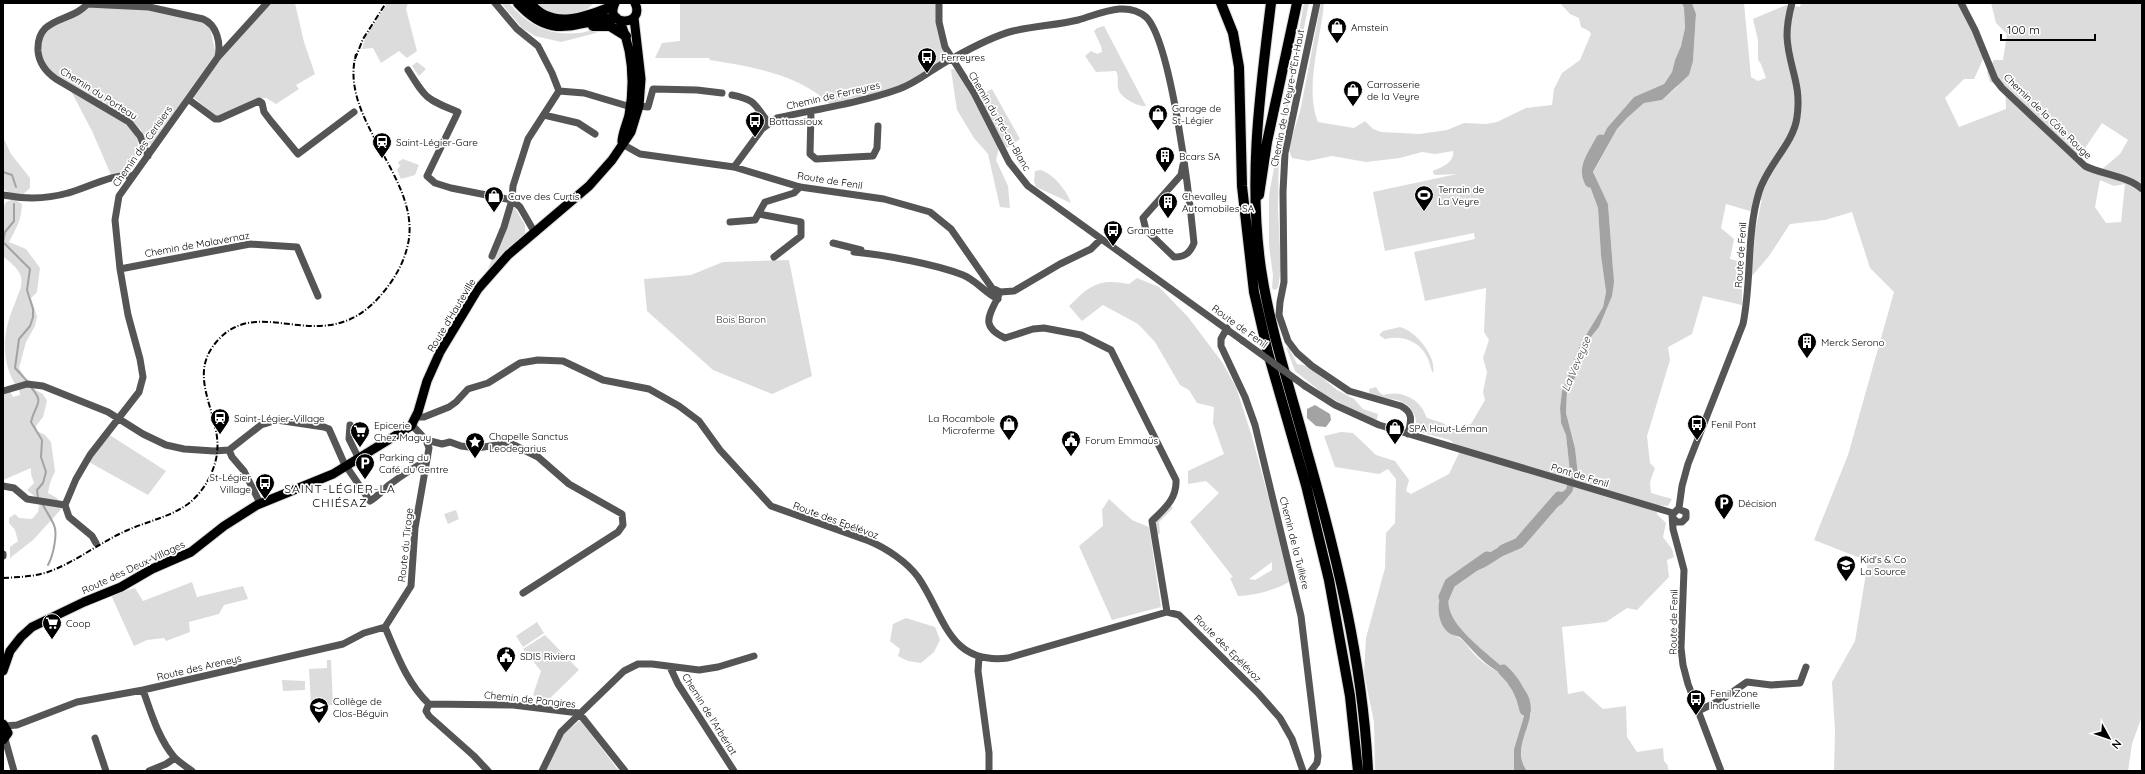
<svg xmlns="http://www.w3.org/2000/svg" width="2145" height="774" viewBox="0 0 2145 774" font-family="Quicksand,sans-serif">
	<style>
		.green { fill: #dcdcdc; fill-rule: evenodd }
		.water { fill: #a3a3a3 }
		.lines { fill: none; stroke-linecap: round; stroke-linejoin: round }
		.stream { stroke: #a3a3a3; stroke-width: 2 }
		.river { stroke: #a3a3a3; stroke-width: 11 }
		.major-casing { stroke: #dbdbdb; stroke-width: 11 }
		.highway-casing { stroke: #dbdbdb; stroke-width: 12 }
		.minor { stroke: #555; stroke-width: 7 }
		.major { stroke: #000; stroke-width: 9 }
		.highway { stroke: #000; stroke-width: 10 }
		.rail { stroke: #000; stroke-width: 2; stroke-dasharray: 6 2 1 2; stroke-linecap: butt }
		.minor-bridge { stroke: #555; stroke-width: 7 }
		.labels { text-anchor: middle; stroke-width: 3.5; stroke-linejoin: round; paint-order: stroke }
		.poi-label { font-size: 10px; fill: #000; stroke: #fff; text-anchor: start }
		.street-label { font-size: 10px; fill: #000; stroke: #fff }
		.park-label { font-size: 10px; fill: #333; stroke: #fff }
		.water-label { font-size: 11px; font-style: italic; fill: #444; stroke: #fff }
		.quarter-label { font-size: 12px; letter-spacing: 1px; fill: #000; stroke: #fff }
	</style>
	<rect width="100%" height="100%" fill="#fff"/>
	<!-- green -->
	<path class="green" d="M270 3H295L304 42 315 74 296 85 299 89 276 104 266 98 254 99 222 116H216L193 97 221 57Z
		M388 3H408L406 9 417 51 407 58 399 51 381 63 373 48 362 49 366 36Z
		M501 3H509C527 25 549 36 578 33 585 33 591 29 599 29L596 33 561 42 535 36 522 28Z
		M535 3H594C583 15 563 19 548 13 543 11 539 6 535 3Z
		M680 3H939V22L952 58 915 81 832 106C800 74 753 67 710 60L709 58H655L662 43 680 41Z
		M1304 3H1309L1279 150 1278 209 1281 268 1278 288 1274 290 1272 288 1273 275 1269 246V195Z
		M1321 3H1324C1321 39 1304 87 1318 122L1354 128 1365 121 1373 129 1381 132 1420 134 1447 130 1464 123 1486 124 1497 122 1526 108 1552 105 1554 89 1562 73 1580 60 1591 34 1589 31 1581 27 1579 18 1570 14 1560 3H1682L1684 8 1685 28 1681 46 1675 60 1672 72 1664 84 1634 97 1607 128 1586 171 1588 181 1598 208 1601 256 1606 292 1603 307 1580 345 1562 391 1560 408 1561 423 1566 435 1570 473 1566 489 1554 498 1550 506 1553 509 1578 474 1575 448 1566 413 1567 391 1576 376 1581 356 1590 338 1599 327 1612 295 1613 268 1608 204 1593 173 1617 129 1627 118 1644 103 1662 100 1677 87 1693 61 1696 14 1692 3H1744L1751 77 1758 81 1766 78 1761 64 1758 60V40L1753 19 1786 5 1800 7 1801 3H1966L1984 57 1974 79H1964L1945 98 1959 127 2006 109 2005 85 1990 82 1987 72 1994 60H2003L2007 34 1996 23 1991 3H2142V716L2132 744 2128 771H1834L1835 731 1832 682 1855 641 1868 561 1814 540 1848 455 1894 292 1870 268 1852 212 1825 220 1790 224 1769 256 1752 276 1755 231 1762 199 1750 211 1726 204 1721 228 1734 239 1730 259 1742 262V305L1703 296 1692 334 1668 347 1670 360 1647 436 1650 463 1655 468 1650 482 1651 493 1672 499 1668 506 1657 505V514L1666 523 1663 537 1672 549 1674 557 1667 560 1669 577 1637 610 1627 608 1606 622 1562 627 1568 694 1583 691 1603 709 1626 706 1627 737 1637 752 1663 748 1664 761 1667 764 1669 771H1527C1515 754 1524 731 1531 714 1528 705 1526 692 1521 685 1503 663 1421 615 1457 582 1466 574 1476 572 1486 566 1497 560 1507 553 1517 546L1495 549 1443 590 1449 633C1466 639 1465 645 1477 657 1487 667 1499 673 1512 678L1523 700 1524 716 1514 749V771H1375L1374 722 1364 673 1366 638 1385 568 1386 533 1395 523 1396 479 1388 469 1379 474 1335 467 1324 436 1341 432 1353 433 1376 455 1395 461 1409 480 1406 491 1411 494 1449 474 1459 453 1458 447 1450 440 1420 432C1415 426 1417 420 1414 414 1406 397 1387 400 1373 395L1369 393V389L1376 387 1379 392 1383 395C1397 391 1412 395 1421 407 1424 410 1425 415 1427 418L1443 423 1453 430 1471 424 1485 400 1483 392 1487 372 1483 358 1489 340 1484 332 1486 288 1425 301 1414 252 1475 239 1474 233 1385 251 1373 192 1457 174 1435 175 1433 173V171C1441 168 1455 162 1453 151L1435 154 1422 152 1400 158 1366 162 1332 156 1308 161 1292 158 1288 148 1300 112ZM2102 123 2128 140 2120 154 2101 170 2085 165 2079 157ZM2100 180 2114 186 2125 184 2121 222 2106 223 2095 207Z
		M85 7 147 9 206 22 210 27 216 55 151 145 146 144 141 130 132 120C115 110 57 81 48 68 40 57 41 46 42 33Z
		M1104 26 1146 106C1138 107 1118 97 1118 87 1117 80 1119 77 1116 71L1096 72 1085 56 1091 51 1097 54 1102 52 1101 46 1094 31 1097 28Z
		M417 62 426 69 419 76 412 66Z
		M953 69 961 73 979 102 983 94 992 89 1020 139 1007 148 1000 144 996 160 1008 186 1010 208 1000 207 988 154 974 138 957 110 951 70Z
		M71 91 129 125C140 139 141 150 134 166L112 177 92 131Z
		M3 137 11 154 30 178V188L19 198 3 189Z
		M403 159 419 165 415 175 401 179 397 170 400 166 398 162Z
		M1041 170C1054 175 1066 189 1071 203L1036 187 1034 181 1035 171Z
		M14 199 22 204C21 221 17 227 9 242L26 249 40 268 37 292 31 298 37 316 35 326 26 342 19 368 27 381 15 384C0 358 3 331 15 303 18 294 23 287 21 277 18 267 10 263 3 256V208L6 202Z
		M515 208 525 225V235L488 269 511 209Z
		M789 260 812 376 772 394 713 370 647 311 644 279 691 275 723 262Z
		M1137 278 1159 287 1188 317 1222 362 1236 387 1252 437 1291 581C1274 590 1259 595 1238 596L1230 578 1233 577 1190 522 1219 493 1206 481 1188 484V471L1224 454 1213 423 1214 407 1197 403 1189 390 1180 385 1155 342 1138 324 1103 305 1082 321 1069 306C1090 285 1099 278 1129 284ZM1272 562V570L1255 580 1249 579Z
		M1400 327C1416 331 1437 357 1433 373 1431 370 1430 363 1428 359 1420 341 1403 335 1385 339L1379 335 1383 331Z
		M1286 347 1289 348 1297 364 1308 366 1337 390 1354 399 1363 409 1378 414 1377 419 1371 420 1324 394 1295 371Z
		M28 386 43 394 47 401 43 417 36 426 37 431 45 435 51 442 55 471 50 483 48 493 57 498 60 503 65 505 33 540 10 558V547L18 541 15 530 9 523V518L15 514 19 518 32 519 38 512 40 501 27 490 34 483 31 474V468L3 480V395L10 391 13 397 20 395 19 389Z
		M108 434 166 471 148 495 89 462Z
		M1109 499 1132 520 1149 527 1161 607 1112 620 1079 546 1103 526 1102 510Z
		M1170 505 1173 508 1159 522 1160 533 1157 535 1154 523Z
		M456 510 459 519 448 524 444 514Z
		M192 582 197 597 243 586 248 599 224 605 219 614 189 622 190 632 166 641 164 638 147 640 134 646 111 595 135 588 143 601Z
		M906 618 935 627 940 640 934 652 921 663 908 661 898 656 900 649 890 641 893 624Z
		M537 622 544 633 523 647 516 636Z
		M545 635 579 670 547 701 533 695 541 671 523 649Z
		M327 660H331L333 705 311 706 309 669 327 668Z
		M282 680 305 681V690L283 691Z
		M580 720 619 771H545L562 735Z"/>
	<!-- water -->
	<path class="water" d="M1682 3H1692L1696 14 1693 61 1689 75 1662 100 1644 103 1627 118 1617 129 1593 172 1608 204 1614 282 1612 296 1599 327 1590 338 1581 356 1576 376 1567 391 1566 413 1575 448 1578 474 1572 492 1562 504 1553 509 1550 507 1554 498 1566 489 1570 473 1566 435 1561 423 1560 408 1562 391 1580 345 1603 307 1606 292 1601 256 1598 208 1588 181 1586 171 1607 128 1634 97 1664 84 1672 72 1675 60 1681 46 1685 28 1684 8Z
		M1315 405 1330 414 1331 420 1326 427 1316 426 1307 418V409Z
		M1516 543 1517 546C1507 553 1497 560 1487 566 1477 572 1463 573 1455 583 1423 625 1516 664 1529 698 1538 723 1509 746 1527 771H1514V749L1524 716 1523 700 1512 678C1488 669 1479 657 1462 639 1459 635 1453 636 1449 633 1437 624 1436 603 1443 590 1448 581 1463 573 1471 567 1486 556 1497 544 1516 543Z"/>
	<g class="lines">
		<!-- stream -->
		<path class="stream" d="M3 172 12 175 16 187
			M14 204V221L5 232 3 242 30 269 27 290 33 309V317L30 326 19 339 15 368 28 382
			M30 386C46 404 35 403 31 422L42 440 41 457 46 472 43 483 37 490 38 497
			M43 505C46 511 51 518 54 525 58 534 53 556 48 565"/>
		<!-- river -->
		<path class="river" d="M1590 182C1582 167 1594 154 1601 140
			M1503 550 1519 543 1559 497
			M1444 597 1450 583 1487 557
			M1503 670C1515 681 1522 694 1525 710"/>
		<!-- major casing -->
		<g class="major-casing">
			<path id="major" d="M615 3C603 27 646 27 635 3
				M620 21C633 52 635 82 629 115 627 124 622 133 622 142
				M3 671 10 651 21 637 32 627 84 602 121 587 152 569 191 552 224 526 257 505 333 474 411 426 418 412 427 381 440 352 478 289 508 255 589 186 612 160 631 132 639 106 641 79 634 18
				M3 724 8 733 3 740"/>
		</g>
		<!-- highway casing -->
		<g class="highway-casing">
			<path id="highway" d="M518 3C554 42 574 20 616 18
				M530 3C551 31 587 17 613 6
				M1221 3 1233 33 1239 67 1242 186 1254 292 1268 353 1306 485 1329 580 1350 696 1358 771
				M1271 3C1260 92 1248 179 1261 269 1270 330 1290 388 1306 448 1336 553 1363 662 1368 771
				M593 26H610L626 36
				M1259 195 1267 142 1297 3"/>
		</g>
		<!-- minor -->
		<path class="minor" d="M88 3C73 23 36 15 38 51 39 63 46 72 56 79L129 122 140 136 148 156
			M495 3 517 29 538 46 552 73 559 91 584 93 631 107
			M939 3V22L945 47 974 93 1009 162 1028 186 1243 341
			M1317 3 1285 153 1283 192 1284 282 1280 302 1279 315 1288 341 1297 353 1312 366 1349 391 1401 406C1414 413 1411 421 1408 434
			M1961 3 1975 30 1995 79 2002 88 2085 166C2103 175 2128 176 2142 189
			M87 4 149 7 203 19C217 25 221 43 218 57
			M408 70C426 99 426 99 458 112L427 176 435 183 451 188 512 200 520 207 535 233
			M732 95C757 100 754 105 769 123
			M188 99 215 119H219L259 101 262 103 264 112 270 120 298 154 354 112
			M639 106 648 107 653 89 697 90 722 93
			M811 112 810 154 816 159 873 156 877 148 878 126
			M544 115 578 123 595 134
			M622 144 640 154 734 167 800 187 884 199 930 212 951 229 992 288 1000 292 1014 291 1060 264 1091 249 1101 239
			M734 167 762 129 777 118C817 109 860 103 899 89 919 82 934 67 953 58 971 48 993 36 1013 31 1035 26 1057 25 1078 20 1100 14 1126 0 1146 17 1172 42 1190 202 1194 243 1190 253 1185 257 1174 257L1146 230 1143 218 1181 175 1183 165
			M3 195C24 199 47 199 68 193 84 189 117 172 133 176
			M759 214 801 222V236L774 257
			M730 222 755 220 765 202 794 193 800 187
			M833 243 861 250
			M854 252C885 255 935 264 963 275 976 280 985 293 998 299
			M492 256 504 227 512 200 513 186 528 139 559 91
			M120 269 250 244 297 247 318 296
			M1000 292C992 313 977 325 1005 338L1033 329 1044 328 1081 335 1111 350 1176 480C1177 499 1164 509 1152 521L1167 612
			M1227 328 1221 339V346L1245 397 1255 425 1301 616 1318 756 1317 763 1311 771
			M1305 386 1335 405 1379 425 1673 513
			M3 391 27 384 43 386 108 412 143 434 166 445 184 449 214 451 229 450 261 425 277 420 324 427 329 429 344 463 370 501C378 496 382 491 389 485 401 476 413 468 426 461
			M416 417H424L449 407 456 402 468 389 488 383 520 363 538 360 563 361 603 380 649 389 679 406 699 421 720 450 771 506 869 541C886 548 907 562 918 577 945 616 948 665 1008 658L1167 612 1179 615 1258 693 1280 718 1292 739 1303 771
			M350 425 349 439 358 457
			M412 425 426 440 429 448 415 528 411 586 385 627C397 655 407 683 429 704L426 711 429 716 474 756 488 771
			M426 440 442 444 450 442 461 446 477 448 510 443 538 457 569 484 622 514 623 525 618 532 523 593
			M229 450 232 457 244 471 260 503
			M3 486 14 488 27 499 65 505
			M1679 508 1682 486 1688 464 1743 324C1752 281 1746 235 1759 192 1767 165 1794 143 1797 117 1802 83 1788 66 1787 36 1787 25 1789 14 1792 3
			M1673 518 1677 522H1682L1686 518V512L1678 509 1672 515 1673 529 1684 570 1681 648 1683 665 1688 684 1721 771
			M96 543 92 536 69 517 65 505 76 479 90 455 139 392 143 377 140 359 128 315 120 269 115 220 119 196 218 57 267 3
			M3 554V556
			M979 657 978 671 989 753V771
			M670 667 678 684 734 771
			M143 690C151 713 159 740 175 758 180 763 187 767 192 771
			M429 704 513 705 579 713 625 771
			M1698 711 1721 700 1747 682 1771 685 1800 683 1806 667
			M5 726 17 725 77 702 143 690 343 644 364 633 385 627
			M95 738 106 771
			M5 739 14 771
			M149 771 166 764 175 758
			M542 771 561 732 624 671 638 664H652L699 670 718 667 754 656"/>
		<!-- major -->
		<use href="#major" class="major"/>
		<!-- highway -->
		<use href="#highway" class="highway"/>
		<!-- rail -->
		<path class="rail" d="M355 59 363 39 386 3
			M3 578C18 577 33 577 48 572 76 562 100 542 128 530 148 521 170 517 188 504 202 493 212 477 216 459 226 416 181 377 220 338 263 294 325 361 381 295 394 280 404 263 408 244 422 179 338 120 356 54"/>
		<!-- minor-bridge -->
		<path class="minor-bridge" d="M1243 341 1305 386"/>
	</g>
	<!-- icons -->
	<defs>
		<g id="shop-pin" transform="scale(1)"><path d="M0 17L-7.5 6A9.5 9.5 0 1 1 7.5 6Z" fill="#000" stroke="#fff"/><path d="M-5-2.5h2.3a2.7 3.5 0 0 1 5.4 0H5L5.5 6h-11ZM-1.5-2.5h3a1.5 2.3 0 0 0-3 0Z" fill="#fff"/></g>
		<g id="bus-pin" transform="scale(1)"><path d="M0 17L-7.5 6A9.5 9.5 0 1 1 7.5 6Z" fill="#000" stroke="#fff"/><path d="M-5-6H5V4H4V6H2V4H-2V6H-4V4H-5ZM-3.5-4V0h7V-4ZM-3.5 1.2v1.5H-2V1.2ZM2 1.2v1.5H3.5V1.2Z" fill="#fff"/></g>
		<g id="station-pin" transform="scale(1)"><path d="M0 17L-7.5 6A9.5 9.5 0 1 1 7.5 6Z" fill="#000" stroke="#fff"/><path d="M-3-6H3Q5-6 5-4V2Q5 4 3 4L4.5 6H3L1.5 4h-3L-3 6H-4.5L-3 4Q-5 4-5 2V-4Q-5-6-3-6ZM-3.5-4v3h7v-3ZM-3.5 1v1.5H-2V1ZM2 1v1.5H3.5V1Z" fill="#fff"/></g>
		<g id="building-pin" transform="scale(1)"><path d="M0 17L-7.5 6A9.5 9.5 0 1 1 7.5 6Z" fill="#000" stroke="#fff"/><path d="M-4-6H4V6H1V3H-1V6H-4ZM-2.5-4.3h1.7v1.8h-1.7ZM.8-4.3h1.7v1.8H.8ZM-2.5-1h1.7V.8h-1.7ZM.8-1h1.7V.8H.8Z" fill="#fff"/></g>
		<g id="stadium-pin" transform="scale(1)"><path d="M0 17L-7.5 6A9.5 9.5 0 1 1 7.5 6Z" fill="#000" stroke="#fff"/><path d="M0-5a6.5 5 0 1 0 0 10a6.5 5 0 1 0 0-10ZM-3.5-1.8h7v3.6h-7Z" fill="#fff"/></g>
		<g id="supermarket-pin" transform="scale(1)"><path d="M0 17L-7.5 6A9.5 9.5 0 1 1 7.5 6Z" fill="#000" stroke="#fff"/><path d="M-6-5.5h2.5l.6 2H6L4.5 2H-2.5L-4.4-4H-6ZM-1.5 3.2a1.3 1.3 0 1 0 .1 0ZM3 3.2a1.3 1.3 0 1 0 .1 0Z" fill="#fff"/></g>
		<g id="civic-pin" transform="scale(1)"><path d="M0 17L-7.5 6A9.5 9.5 0 1 1 7.5 6Z" fill="#000" stroke="#fff"/><path d="M-.6-6.5H3V-4.5H.6V-3L4-1V1h2V6H-6V1h2V-1L-.6-3ZM-1.2 2.5V6h2.4V2.5Z" fill="#fff"/></g>
		<g id="sight-pin" transform="scale(1)"><path d="M0 17L-7.5 6A9.5 9.5 0 1 1 7.5 6Z" fill="#000" stroke="#fff"/><path d="M0-6L1.8-2.2L6-1.7L2.9 1.2L3.7 5.4L0 3.3L-3.7 5.4L-2.9 1.2L-6-1.7L-1.8-2.2Z" fill="#fff"/></g>
		<g id="parking-pin" transform="scale(1)"><path d="M0 17L-7.5 6A9.5 9.5 0 1 1 7.5 6Z" fill="#000" stroke="#fff"/><path d="M-3.5-5.5H1a3.5 3.5 0 0 1 0 7H-1V5.5H-3.5ZM-1-3.4V-.6H.8a1.4 1.4 0 0 0 0-2.8Z" fill="#fff"/></g>
		<g id="school-pin" transform="scale(1)"><path d="M0 17L-7.5 6A9.5 9.5 0 1 1 7.5 6Z" fill="#000" stroke="#fff"/><path d="M0-5L7-2L0 1L-7-2ZM-4 1L0 2.5L4 1V4Q0 6-4 4Z" fill="#fff"/></g>
	</defs>
	<g fill-rule="evenodd">
		<use href="#shop-pin" x="1337" y="27"/>
		<use href="#bus-pin" x="927" y="57"/>
		<use href="#shop-pin" x="1353" y="90"/>
		<use href="#shop-pin" x="1158" y="114"/>
		<use href="#bus-pin" x="755" y="121"/>
		<use href="#station-pin" x="382" y="142"/>
		<use href="#building-pin" x="1165" y="156"/>
		<use href="#stadium-pin" x="1424" y="195"/>
		<use href="#shop-pin" x="494" y="196"/>
		<use href="#building-pin" x="1168" y="202"/>
		<use href="#bus-pin" x="1113" y="230"/>
		<use href="#building-pin" x="1807" y="342"/>
		<use href="#station-pin" x="220" y="418"/>
		<use href="#shop-pin" x="1009" y="424"/>
		<use href="#bus-pin" x="1697" y="424"/>
		<use href="#shop-pin" x="1395" y="428"/>
		<use href="#supermarket-pin" x="360" y="431"/>
		<use href="#civic-pin" x="1071" y="440"/>
		<use href="#sight-pin" x="475" y="442"/>
		<use href="#parking-pin" x="365" y="463"/>
		<use href="#bus-pin" x="265" y="483"/>
		<use href="#parking-pin" x="1724" y="503"/>
		<use href="#school-pin" x="1846" y="565"/>
		<use href="#supermarket-pin" x="52" y="623"/>
		<use href="#civic-pin" x="506" y="656"/>
		<use href="#bus-pin" x="1696" y="699"/>
		<use href="#school-pin" x="319" y="707"/>
	</g>
	<g class="labels">
		<!-- poi labels -->
		<g class="poi-label">
			<text x="1351" y="31">Amstein</text>
			<text x="941" y="61">Ferreyres</text>
			<text x="1367" y="88">Carrosserie<tspan x="1367" dy="12">de la Veyre</tspan></text>
			<text x="1172" y="112">Garage de<tspan x="1172" dy="12">St-Légier</tspan></text>
			<text x="769" y="125">Bottassioux</text>
			<text x="396" y="146">Saint-Légier-Gare</text>
			<text x="1179" y="160">Bcars SA</text>
			<text x="1438" y="193">Terrain de<tspan x="1438" dy="12">La Veyre</tspan></text>
			<text x="508" y="200">Cave des Curtis</text>
			<text x="1182" y="200">Chevalley<tspan x="1182" dy="12">Automobiles SA</tspan></text>
			<text x="1127" y="234">Grangette</text>
			<text x="1821" y="346">Merck Serono</text>
			<text x="234" y="422">Saint-Légier-Village</text>
			<text x="995" y="422" text-anchor="end">La Rocambole<tspan x="995" dy="12">Microferme</tspan></text>
			<text x="1711" y="428">Fenil Pont</text>
			<text x="374" y="429">Epicerie<tspan x="374" dy="12">Chez Maguy</tspan></text>
			<text x="1409" y="432">SPA Haut-Léman</text>
			<text x="489" y="440">Chapelle Sanctus<tspan x="489" dy="12">Leodegarius</tspan></text>
			<text x="1085" y="444">Forum Emmaüs</text>
			<text x="379" y="461">Parking du<tspan x="379" dy="12">Café du Centre</tspan></text>
			<text x="251" y="481" text-anchor="end">St-Légier<tspan x="251" dy="12">Village</tspan></text>
			<text x="1738" y="507">Décision</text>
			<text x="1860" y="563">Kid's &amp; Co<tspan x="1860" dy="12">La Source</tspan></text>
			<text x="66" y="627">Coop</text>
			<text x="520" y="660">SDIS Riviera</text>
			<text x="1710" y="697">Fenil Zone<tspan x="1710" dy="12">Industrielle</tspan></text>
			<text x="333" y="705">Collège de<tspan x="333" dy="12">Clos-Béguin</tspan></text>
		</g>
		<!-- street labels -->
		<g class="street-label">
			<text transform="translate(99 93) rotate(32)" y="4">Chemin du Porteau</text>
			<text transform="translate(833 95) rotate(-13)" y="4">Chemin de Ferreyres</text>
			<text transform="translate(1287 98) rotate(-79)" y="4">Chemin de la Veyre-d'En-Haut</text>
			<text transform="translate(2048 116) rotate(44)" y="4">Chemin de la Côte Rouge</text>
			<text transform="translate(1000 121) rotate(60)" y="4">Chemin du Pré-au-Blanc</text>
			<text transform="translate(142 146) rotate(-55)" y="4">Chemin des Cerisiers</text>
			<text transform="translate(830 180) rotate(9)" y="4">Route de Fenil</text>
			<text transform="translate(197 244) rotate(-10)" y="4">Chemin de Malavernaz</text>
			<text transform="translate(1740 255) rotate(-86)" y="4">Route de Fenil</text>
			<text transform="translate(451 315) rotate(-59)" y="4">Route d'Hauteville</text>
			<text transform="translate(1240 326) rotate(36)" y="4">Route de Fenil</text>
			<text transform="translate(1580 475) rotate(17)" y="4">Pont de Fenil</text>
			<text transform="translate(836 520) rotate(20)" y="4">Route des Epélévoz</text>
			<text transform="translate(1295 543) rotate(76)" y="4">Chemin de la Tuilière</text>
			<text transform="translate(405 545) rotate(-84)" y="4">Route du Tirage</text>
			<text transform="translate(133 567) rotate(-25)" y="4">Route des Deux-Villages</text>
			<text transform="translate(1673 622) rotate(-89)" y="4">Route de Fenil</text>
			<text transform="translate(1228 648) rotate(45)" y="4">Route des Epélévoz</text>
			<text transform="translate(199 667) rotate(-13)" y="4">Route des Areneys</text>
			<text transform="translate(530 699) rotate(6)" y="4">Chemin de Pangires</text>
			<text transform="translate(710 714) rotate(58)" y="4">Chemin de l'Arbériat</text>
		</g>
		<!-- park labels -->
		<g class="park-label">
			<text x="741" y="323">Bois Baron</text>
		</g>
		<!-- water labels -->
		<g class="water-label">
			<text transform="translate(1576 364) rotate(-67)" y="4">La Veveyse</text>
		</g>
		<!-- quarter labels -->
		<g class="quarter-label">
			<text x="340" y="493">SAINT-LÉGIER-LA<tspan x="340" dy="14">CHIÉSAZ</tspan></text>
		</g>
	</g>
	<!-- border -->
	<rect width="2145" height="774" fill="none" stroke="#000000" stroke-width="8"/>
	<!-- north arrow -->
	<g transform="translate(2109 738) rotate(130)" stroke="#ffffff" stroke-width="3" paint-order="stroke">
	<path d="M0-3L7 15L0 10L-7 15Z" fill="#000000"/>
	<text y="-6" font-size="11" font-weight="bold" text-anchor="middle" fill="#000000">N</text>
	</g>
	<!-- scale -->
	<path d="M2001 34v6h94v-6" fill="none" stroke="#000000" stroke-width="2"/>
	<text x="2007" y="34" font-size="12" fill="#000000" stroke="#ffffff" stroke-width="3" paint-order="stroke">100 m</text>
</svg>
